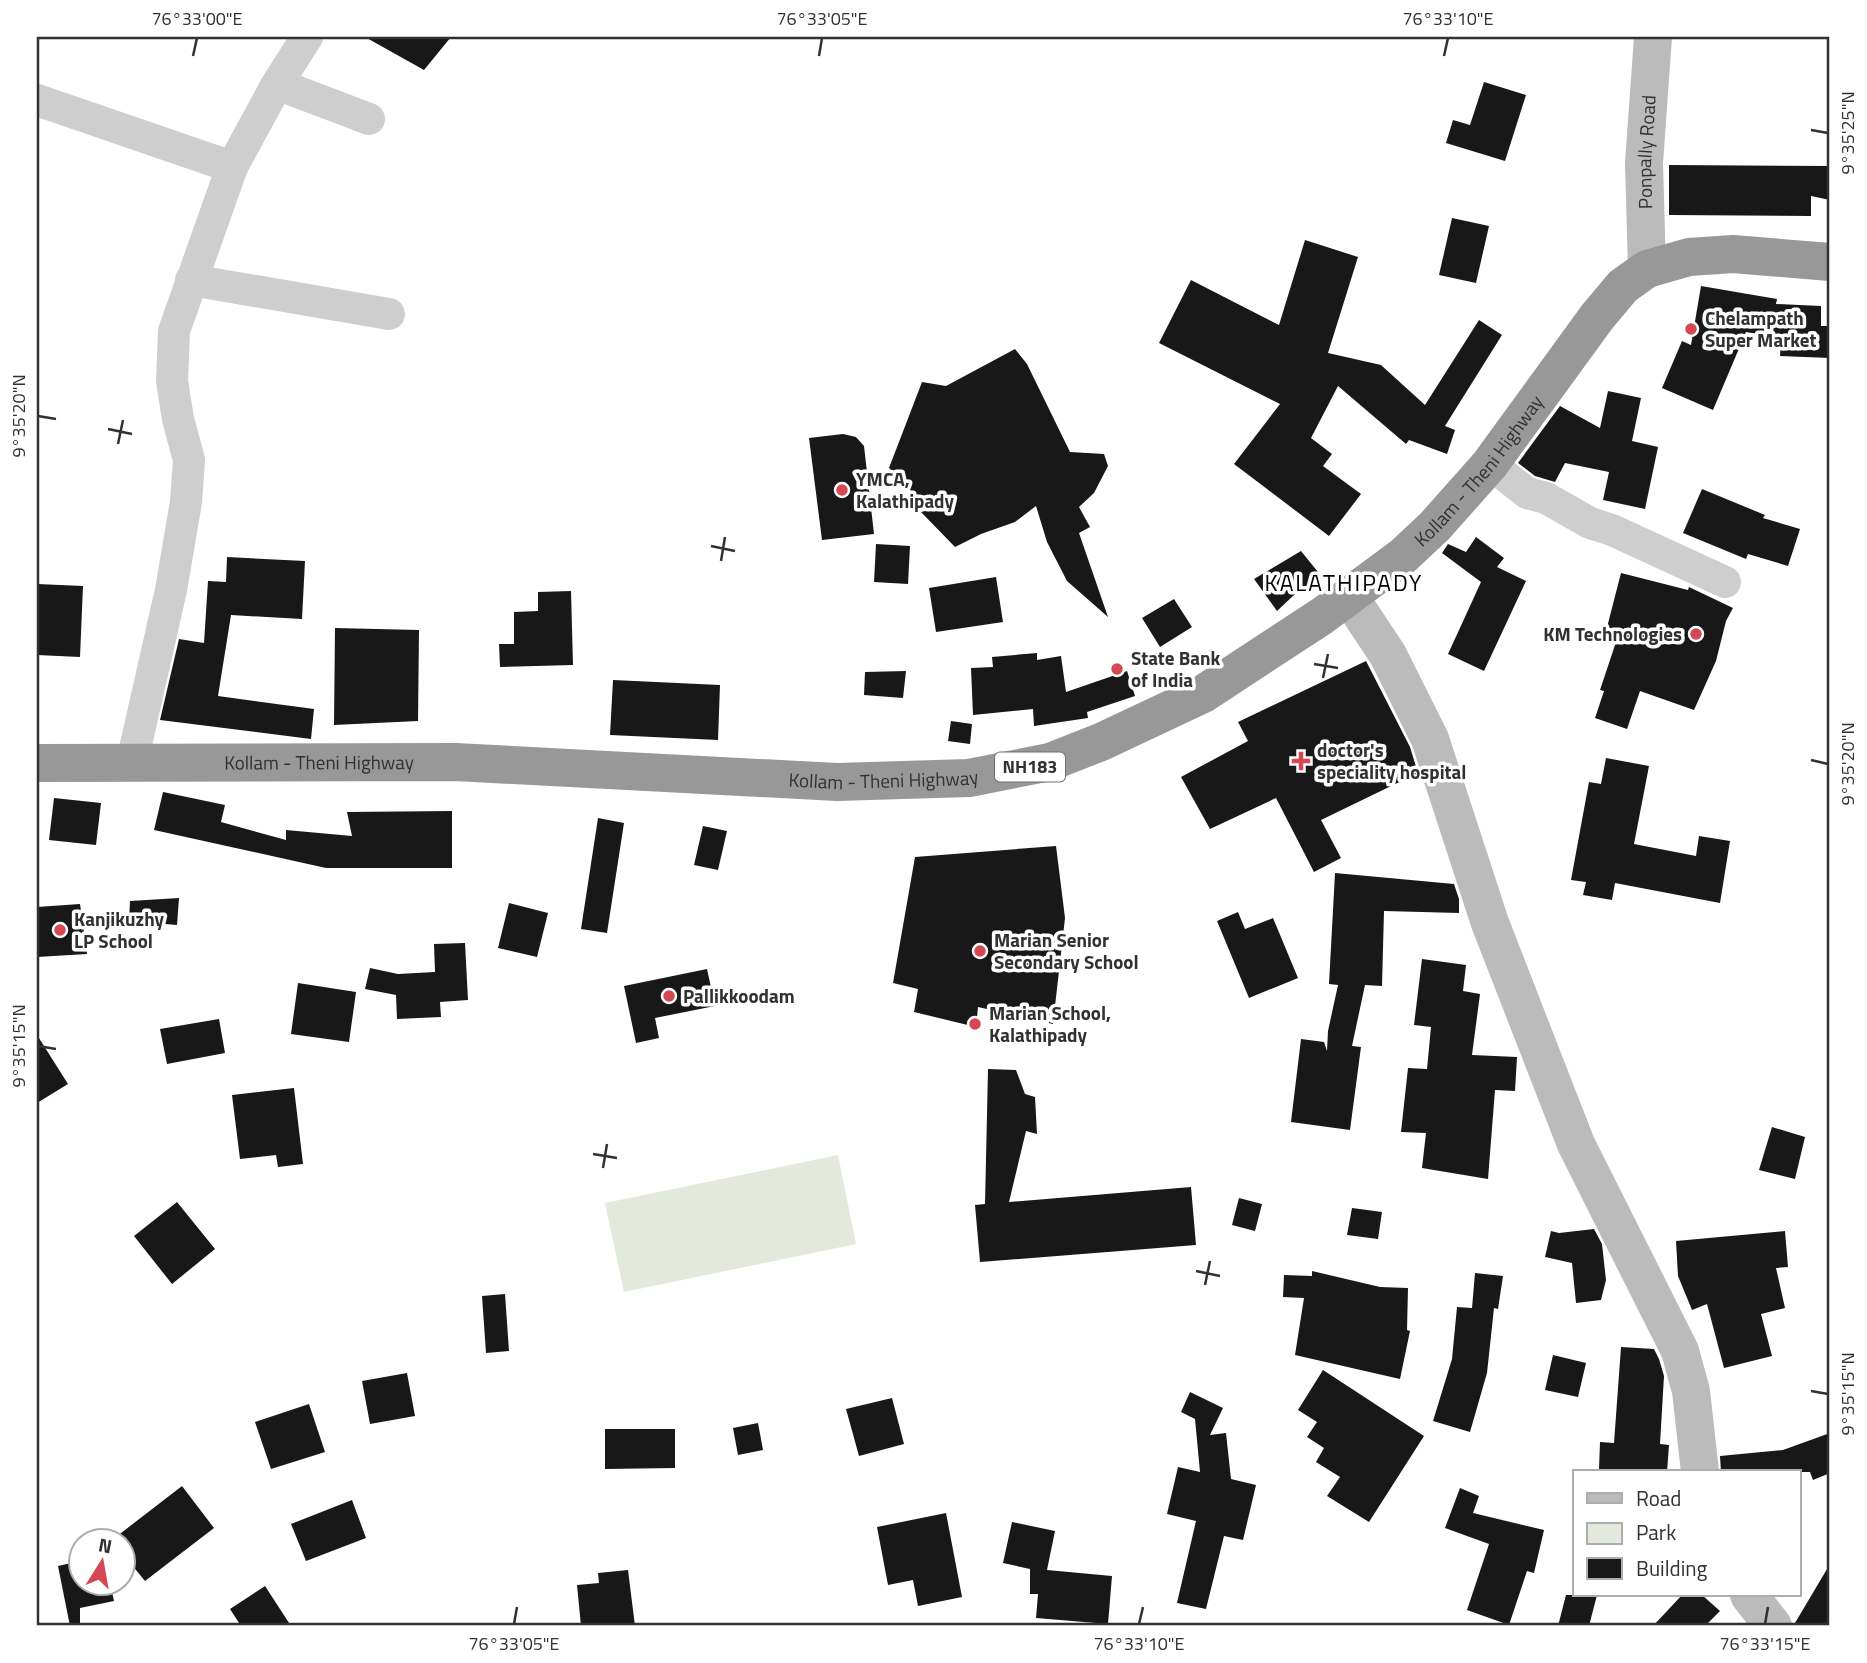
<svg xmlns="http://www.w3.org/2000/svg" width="1867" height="1663" viewBox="0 0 1867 1663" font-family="'Titillium Web',sans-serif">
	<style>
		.green { fill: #e4e9de }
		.building { fill: #181818 }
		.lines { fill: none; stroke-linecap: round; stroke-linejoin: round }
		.street { stroke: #cecece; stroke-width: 32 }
		.secondary { stroke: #bbb; stroke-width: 38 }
		.highway { stroke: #989898; stroke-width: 38 }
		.ticks { fill: none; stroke: #313131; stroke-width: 2.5 }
		.poi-dot { fill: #d44753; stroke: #fff; stroke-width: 2.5 }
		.labels { text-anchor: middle; stroke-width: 7; stroke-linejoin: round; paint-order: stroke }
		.shield { fill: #fff; stroke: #6f6f6f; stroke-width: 2 }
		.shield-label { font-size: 18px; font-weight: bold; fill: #313131 }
		.street-label { font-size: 19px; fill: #313131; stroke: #fff }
		.poi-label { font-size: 19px; font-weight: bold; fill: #313131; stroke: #fff; text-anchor: start }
		.quarter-label { font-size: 23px; letter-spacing: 2px; fill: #000; stroke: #fff }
		.neatline { fill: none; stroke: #313131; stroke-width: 2.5 }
		.ticks-label { font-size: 18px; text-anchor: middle; fill: #313131 }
	</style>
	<rect width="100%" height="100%" fill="#fff"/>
	<!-- green -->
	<path class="green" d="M838 1155 856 1244 624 1292 605 1203Z"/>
	<!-- building -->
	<path class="building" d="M365 37H451L424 70Z
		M1484 82 1526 95 1505 161 1446 143 1453 120 1470 125Z
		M1669 165 1830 166V200L1811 196V216L1669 215Z
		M1452 218 1489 226 1476 283 1439 275Z
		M1305 240 1358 257 1328 353 1381 365 1425 405 1479 320 1502 335 1445 426 1455 430 1447 454 1409 440 1406 444 1338 386 1311 438 1332 454 1323 466 1361 494 1329 536 1234 464 1280 404 1159 343 1191 280 1279 325Z
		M1701 286 1777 299 1776 304 1821 306V326H1830V358L1780 356 1781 338 1746 332 1713 410 1662 388 1682 341 1691 345Z
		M1015 349 1027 364 1070 452 1104 454 1108 466 1094 493 1079 507 1090 527 1079 533 1108 617 1067 581 1047 542 1036 506 1015 522 981 534 955 547 921 512 929 510 889 468 922 382 946 386Z
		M1608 391 1641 398 1632 441 1658 447 1645 509 1603 500 1609 472 1565 463 1555 482 1535 476 1518 463 1560 406 1600 428Z
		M843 434 856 437 864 446 874 534 822 540 809 438Z
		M1702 489 1765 515 1763 518 1800 529 1788 566 1748 554 1746 559 1683 533Z
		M1476 537 1504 558 1497 567 1526 581 1484 671 1448 654 1481 582 1442 553 1448 544 1466 552Z
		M876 544 910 546 908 584 874 582Z
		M1301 551 1322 577 1294 595 1277 611 1254 579Z
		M227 557 305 561 302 619 231 615 218 696 314 709 311 739 160 720 179 639 204 643 208 581 226 582Z
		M1621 573 1688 590 1689 587 1733 608 1726 621 1716 661 1694 710 1640 691 1627 729 1595 718 1604 691 1600 690 1616 642 1604 639Z
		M996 577 1003 622 936 632 929 588Z
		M37 584 83 586 80 657 37 655Z
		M571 591 573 665 500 667 499 644H514V612L538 611V592Z
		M1174 599 1192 627 1160 647 1142 618Z
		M335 628 419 630 418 721 334 725Z
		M1037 653V660L1061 656 1066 692 1127 671 1135 696 1087 712 1088 718 1034 726 1033 709 973 715 971 668 993 667 992 657Z
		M1366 661 1410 747 1418 773 1321 820 1341 858 1314 872 1276 798 1210 829 1181 777 1248 741 1238 722Z
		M906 671 903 698 864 695 865 672Z
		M613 680 720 685 718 740 610 735Z
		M951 721 972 724 970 744 948 741Z
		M1606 758 1649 766 1634 844 1696 856 1699 836 1730 841 1720 903 1615 883 1612 900 1583 895 1586 882 1571 880 1589 782 1601 784Z
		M163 792 225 805 221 822 286 840V830L352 836 347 812 452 811V868H326L154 830Z
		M54 798 101 803 96 845 49 840Z
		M598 818 624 823 607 933 581 929Z
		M703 826 727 831 718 870 694 865Z
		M1056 846 1065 918 1053 1024 978 1007 976 1027 914 1012 918 989 893 983 915 857Z
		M1335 873 1454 884 1459 899V913L1384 911 1382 986 1365 985 1352 1046 1361 1047 1350 1130 1291 1122 1301 1039 1324 1042 1327 1051 1328 1031 1338 985 1329 984Z
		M179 898 177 925 129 921 130 901Z
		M509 903 548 913 537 957 498 948Z
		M80 904 87 954 37 957V907Z
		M1238 912 1245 929 1273 918 1298 978 1249 998 1217 921Z
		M465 943 468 1000 440 1002 441 1017 397 1019 396 995 365 989 370 968 398 974 435 972 434 944Z
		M1422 959 1466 965 1463 991 1480 994 1472 1055 1517 1057 1515 1091 1495 1090 1488 1179 1422 1168 1426 1133 1401 1132 1408 1068 1427 1069 1431 1027 1414 1025Z
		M707 969 715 1006 655 1018 659 1038 636 1043 624 986Z
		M298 983 356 992 349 1042 291 1034Z
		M219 1019 225 1053 167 1064 160 1029Z
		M37 1035 68 1084 37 1103Z
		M988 1069 1016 1070 1025 1094 1035 1097 1037 1134 1026 1131 1009 1202 1191 1187 1196 1245 980 1262 975 1205 985 1204Z
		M294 1088 303 1164 278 1167 276 1155 240 1159 232 1095Z
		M1772 1127 1805 1137 1795 1179 1759 1170Z
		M1239 1198 1262 1204 1255 1231 1232 1225Z
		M177 1202 215 1249 172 1284 134 1236Z
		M1352 1208 1382 1212 1378 1239 1347 1235Z
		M1594 1229 1602 1244 1606 1280 1601 1300 1576 1303 1572 1263 1545 1257 1551 1231 1559 1233Z
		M1785 1231 1788 1267 1776 1268 1785 1308 1761 1314 1772 1356 1724 1368 1707 1304 1692 1310 1678 1276 1676 1241Z
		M1312 1271 1380 1287 1408 1288 1407 1330 1410 1331 1400 1379 1295 1355 1304 1298 1283 1297 1284 1275 1312 1276Z
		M1475 1273 1503 1276 1498 1309 1494 1308 1487 1373 1470 1432 1433 1421 1452 1359 1457 1307 1472 1308Z
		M505 1294 509 1351 486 1353 482 1296Z
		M1621 1347 1654 1349 1659 1359 1664 1376 1660 1444 1669 1445 1667 1472H1620V1469H1599L1600 1442 1614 1443Z
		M1553 1355 1586 1363 1578 1397 1545 1390Z
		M1323 1370 1424 1436 1369 1522 1327 1496 1340 1477 1316 1462 1324 1448 1307 1437 1317 1422 1298 1410Z
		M407 1373 415 1416 370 1424 362 1381Z
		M1190 1392 1223 1408 1210 1435 1226 1433 1231 1479 1256 1485 1243 1540 1224 1536 1206 1609 1177 1603 1196 1521 1167 1514 1178 1467 1200 1472 1195 1419 1181 1412Z
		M892 1398 904 1444 859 1456 846 1409Z
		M309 1404 325 1452 271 1469 255 1422Z
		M758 1423 763 1450 738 1455 733 1428Z
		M605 1429H675V1468L605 1469Z
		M1830 1433V1473L1813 1480 1810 1472H1721L1720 1456 1783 1450Z
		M182 1486 214 1528 145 1581 122 1553V1541L112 1540Z
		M1460 1488 1479 1496 1473 1513 1544 1530 1534 1573 1527 1571 1509 1625 1467 1610 1489 1544 1445 1528Z
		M352 1500 366 1538 306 1561 291 1524Z
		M946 1513 962 1597 918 1606 913 1580 888 1585 877 1527Z
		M1012 1522 1055 1531 1047 1570 1112 1576 1108 1624 1036 1618 1038 1594H1030V1569L1003 1563Z
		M80 1561V1583H110L114 1601 80 1608V1626H70L58 1566Z
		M1830 1564V1626H1794L1795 1623Z
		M628 1570 635 1626H581L577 1585 599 1583 598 1573Z
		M265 1586 291 1626H241L230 1609Z
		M1566 1595H1597L1589 1626H1558Z
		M1682 1595H1702L1720 1611 1705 1626H1653Z"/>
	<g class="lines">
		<!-- street -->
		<path class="street" d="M277 84 369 119
			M37 100 232 167
			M191 280 389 314
			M1490 464 1527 493 1546 498 1590 523 1612 530 1725 582
			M132 762 171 590 186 502 189 460 178 419 172 381 174 331 232 167 277 84 307 37"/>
		<!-- secondary -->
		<g class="secondary">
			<path id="s1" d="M1647 269 1644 163 1653 37"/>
			<path d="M1349 596 1388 655 1430 739 1490 923 1576 1144 1680 1351 1691 1391 1700 1472"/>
			<path d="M1749 1595 1773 1626"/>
		</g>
		<!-- highway -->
		<path class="highway" id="s2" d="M37 763 455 762 837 782 969 778 1050 762 1101 742 1203 694 1322 616 1403 556 1435 526 1490 464 1597 317 1623 286 1647 269 1689 257 1733 254 1830 262"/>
	</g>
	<!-- ticks -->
	<path class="ticks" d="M193 56 197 38M819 56 822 38M1444 56 1448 38M1811 130 1828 133M38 416 56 419M108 429 132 434M118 444 123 420M711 546 735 551M721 561 725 537M1314 664 1338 668M1323 678 1328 654M1811 760 1828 764M38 1046 56 1049M593 1154 617 1158M603 1168 607 1144M1196 1271 1220 1276M1205 1285 1210 1261M1811 1391 1828 1394M514 1624 517 1607M1139 1624 1143 1607M1765 1624 1768 1607"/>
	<!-- markers -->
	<g class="poi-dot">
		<circle cx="1691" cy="329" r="7"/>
		<circle cx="842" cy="490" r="7"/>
		<circle cx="1696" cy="634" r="7"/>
		<circle cx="1117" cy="669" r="7"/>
		<path d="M1297.5 750.5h7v7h7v7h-7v7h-7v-7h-7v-7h7z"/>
		<circle cx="60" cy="930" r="7"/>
		<circle cx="980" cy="951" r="7"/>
		<circle cx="669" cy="996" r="7"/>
		<circle cx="975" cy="1024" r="7"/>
	</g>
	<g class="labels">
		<!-- shield labels -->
		<rect class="shield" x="995" y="752.5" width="70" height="29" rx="5"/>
		<g class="shield-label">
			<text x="1030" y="773">NH183</text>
		</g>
		<!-- street labels -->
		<g class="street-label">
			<text dy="7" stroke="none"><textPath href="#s1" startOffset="117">Ponpally Road</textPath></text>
			<text dy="7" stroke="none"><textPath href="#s2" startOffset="1540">Kollam - Theni Highway</textPath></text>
			<text dy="7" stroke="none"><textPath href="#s2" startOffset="282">Kollam - Theni Highway</textPath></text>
			<text dy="7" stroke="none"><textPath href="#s2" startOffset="847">Kollam - Theni Highway</textPath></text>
		</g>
		<!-- poi labels -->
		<g class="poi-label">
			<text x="1705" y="325">Chelampath<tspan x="1705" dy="22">Super Market</tspan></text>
			<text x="856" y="486">YMCA,<tspan x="856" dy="22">Kalathipady</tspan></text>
			<text x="1682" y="641" text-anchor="end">KM Technologies</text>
			<text x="1131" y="665">State Bank<tspan x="1131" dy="22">of India</tspan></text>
			<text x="1317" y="757">doctor's<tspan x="1317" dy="22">speciality hospital</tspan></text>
			<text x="74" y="926">Kanjikuzhy<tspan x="74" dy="22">LP School</tspan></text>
			<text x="994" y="947">Marian Senior<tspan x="994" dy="22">Secondary School</tspan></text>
			<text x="683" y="1003">Pallikkoodam</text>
			<text x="989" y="1020">Marian School,<tspan x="989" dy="22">Kalathipady</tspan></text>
		</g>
		<!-- quarter labels -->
		<g class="quarter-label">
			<text x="1344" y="591">KALATHIPADY</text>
		</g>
	</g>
	<!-- border -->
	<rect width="1867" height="1663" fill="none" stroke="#ffffff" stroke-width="77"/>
	<!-- legend -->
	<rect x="1573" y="1470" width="228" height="126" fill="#ffffff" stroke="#adadad" stroke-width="2"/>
	<rect x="1587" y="1493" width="35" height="10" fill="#bbbbbb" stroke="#adadad" stroke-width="2"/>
	<text x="1636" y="1506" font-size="21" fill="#313131">Road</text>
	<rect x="1587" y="1523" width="35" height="21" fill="#e4e9de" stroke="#adadad" stroke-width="2"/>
	<text x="1636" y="1540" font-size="21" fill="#313131">Park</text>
	<rect x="1587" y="1558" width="35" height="21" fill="#181818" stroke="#adadad" stroke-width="2"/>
	<text x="1636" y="1576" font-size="21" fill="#313131">Building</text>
	<!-- north arrow -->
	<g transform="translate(102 1562) rotate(11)"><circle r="33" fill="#ffffff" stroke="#adadad" stroke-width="2"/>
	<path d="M0-5L12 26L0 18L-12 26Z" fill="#d44753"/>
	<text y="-10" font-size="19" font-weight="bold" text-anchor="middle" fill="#313131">N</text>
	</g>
	<rect x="38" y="38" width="1790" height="1586" class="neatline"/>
	<g class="ticks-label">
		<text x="197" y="25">76°33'00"E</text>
		<text x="822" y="25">76°33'05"E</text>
		<text x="1448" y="25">76°33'10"E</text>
		<text transform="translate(1848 133) rotate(-90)" y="6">9°35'25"N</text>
		<text transform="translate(19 416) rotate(-90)" y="6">9°35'20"N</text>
		<text transform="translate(1848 764) rotate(-90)" y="6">9°35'20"N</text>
		<text transform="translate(19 1046) rotate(-90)" y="6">9°35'15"N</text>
		<text transform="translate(1848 1394) rotate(-90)" y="6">9°35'15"N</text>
		<text x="514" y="1650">76°33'05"E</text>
		<text x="1139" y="1650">76°33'10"E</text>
		<text x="1765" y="1650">76°33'15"E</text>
	</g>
</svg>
